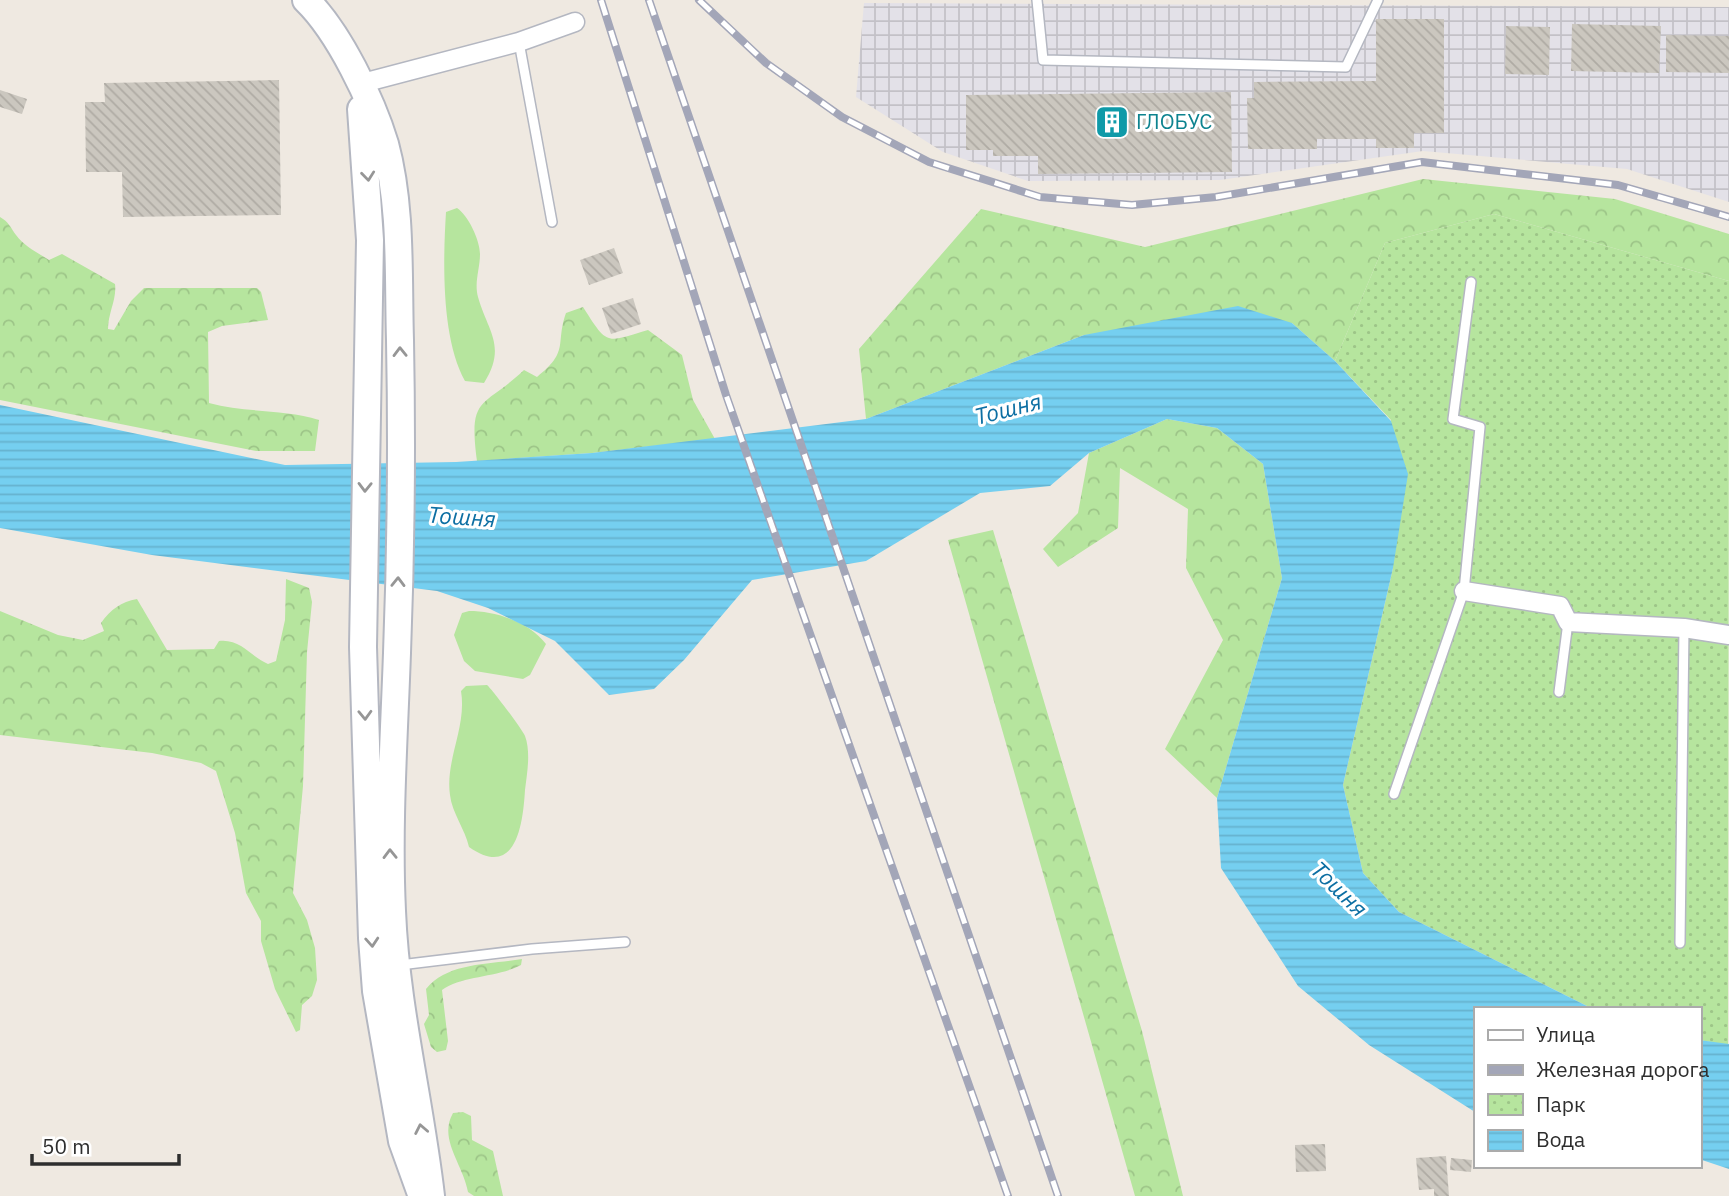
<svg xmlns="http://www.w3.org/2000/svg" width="1729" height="1196" viewBox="0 0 1729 1196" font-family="'IBM Plex Sans',sans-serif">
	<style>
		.industrial { fill: url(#industrial-grid) }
		.grass { fill: #b6e59e }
		.forest { fill: url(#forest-crowns) }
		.park { fill: url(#park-dots) }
		.water { fill: url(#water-rules) }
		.building { fill: url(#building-back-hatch) }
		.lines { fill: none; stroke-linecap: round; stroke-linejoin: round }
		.lane-casing { stroke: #b4b7c1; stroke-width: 12 }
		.street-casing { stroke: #b4b7c1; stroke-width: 21 }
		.secondary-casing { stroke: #b4b7c1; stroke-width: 30 }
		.lane { stroke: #fff; stroke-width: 9 }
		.street { stroke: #fff; stroke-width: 18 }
		.secondary { stroke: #fff; stroke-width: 26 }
		.rail-casing { stroke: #a3a6b8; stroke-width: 8 }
		.rail { stroke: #fff; stroke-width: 5; stroke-dasharray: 16; stroke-linecap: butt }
		.oneway { stroke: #969696 }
		.labels { text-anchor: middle; stroke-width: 6; stroke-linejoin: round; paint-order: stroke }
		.culture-label { font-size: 21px; fill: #0d838f; stroke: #fff; text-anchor: start }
		.water-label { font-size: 23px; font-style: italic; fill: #0d6fa3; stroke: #fff }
	</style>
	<defs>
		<pattern id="industrial-grid" width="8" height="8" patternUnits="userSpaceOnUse" patternTransform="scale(1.75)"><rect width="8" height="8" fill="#e3e1e8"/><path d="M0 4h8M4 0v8" fill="none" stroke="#c3c1c7"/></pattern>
		<pattern id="forest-crowns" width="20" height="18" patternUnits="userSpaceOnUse" patternTransform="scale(1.75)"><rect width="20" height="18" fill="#b6e59e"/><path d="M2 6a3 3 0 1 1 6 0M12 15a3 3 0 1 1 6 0" fill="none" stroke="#9dc588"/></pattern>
		<pattern id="park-dots" width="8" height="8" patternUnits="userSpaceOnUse" patternTransform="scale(1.75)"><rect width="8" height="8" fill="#b6e59e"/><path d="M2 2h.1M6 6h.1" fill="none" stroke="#9dc588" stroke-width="1.8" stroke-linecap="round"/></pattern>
		<pattern id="water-rules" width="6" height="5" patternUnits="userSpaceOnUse" patternTransform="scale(1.75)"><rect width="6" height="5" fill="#75cff0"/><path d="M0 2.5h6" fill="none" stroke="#66b2ce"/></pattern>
		<pattern id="building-back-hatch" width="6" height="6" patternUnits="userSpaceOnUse" patternTransform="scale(1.75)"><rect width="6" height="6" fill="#cbc7bf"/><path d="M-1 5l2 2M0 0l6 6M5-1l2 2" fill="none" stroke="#afaba4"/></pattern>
	</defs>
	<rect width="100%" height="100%" fill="#efe9e1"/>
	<!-- industrial -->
	<path class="industrial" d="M864 3 1729 7V202L1627 169 1423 151 1220 180 1028 181 943 152 856 97Z"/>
	<!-- grass -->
	<path class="grass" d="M457 208C468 215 480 240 480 254 480 269 474 282 478 297 488 332 507 346 484 383L465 381C441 338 443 261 446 212Z
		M469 611C496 611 529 622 546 644L530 675 523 679 475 671 464 661 454 635 462 613Z
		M487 685C492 689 522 729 525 736 531 752 527 774 525 790 523 824 516 880 469 847 465 829 452 813 450 795 445 760 467 727 461 691L466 686Z"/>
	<!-- forest -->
	<path class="forest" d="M1423 179 1615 199 1729 234V281L1494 214 1385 243 1335 361 1292 323 1084 335 866 419 859 349 981 209 1145 247Z
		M0 217C9 222 10 227 16 235 24 246 38 253 49 260L62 254 115 284C117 299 108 313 108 329L114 330 131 301 144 288H257L261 292 268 320 222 326 208 332 209 403C245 413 285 409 319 420L315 451H256L0 400Z
		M583 307C608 346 605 343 648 330L682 355 693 400 715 439 592 453 477 461C468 394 483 409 524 370L537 377C570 351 555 344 566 313Z
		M1167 419 1217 428 1263 464 1282 578 1217 798 1165 749 1223 640 1186 568 1188 509 1120 468 1118 528 1058 567 1043 549 1078 513 1089 453Z
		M993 530 1142 1031 1183 1196H1135L948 540Z
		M286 579 309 588 312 602 307 652 303 786 293 893 307 920 315 948 317 980 312 996 302 1005 300 1030 296 1032 275 989 261 941V921L246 893 235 833 216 771 201 763 152 753 0 735V611L58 635 83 640 104 631 101 623C111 609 121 602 137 599L167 650 214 649 219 641C242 639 249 656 268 664L276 661 285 620Z
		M522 959 521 965C496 978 463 975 442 990L448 1041 446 1050 437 1052 431 1047 424 1024 429 1015 426 989C448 962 489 965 522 959Z
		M463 1112 471 1116 472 1140 493 1151 503 1196H474L468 1192C463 1164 438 1139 453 1113Z"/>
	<!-- park -->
	<path class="park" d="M1494 214 1729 281 1728 1045 1699 1040V1009H1593L1399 912 1363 873 1343 785 1393 568 1391 420 1335 361 1385 243Z"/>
	<!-- water -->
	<path class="water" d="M1238 306 1292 323 1335 361 1391 421 1408 474 1393 568 1343 785 1363 873 1399 912 1593 1009H1475V1112L1369 1045 1298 986 1221 868 1217 798 1282 578 1263 464 1217 428 1167 419 1089 453 1050 486 980 493 866 561 752 580 684 660 654 689 609 695 555 641 488 608 437 591 152 555 0 528V405L285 465 456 462 592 453 866 419 1084 335Z
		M1699 1040 1729 1044V1169L1699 1159Z"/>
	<!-- building -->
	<path class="building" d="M1376 19H1444V133H1414V148H1376V139H1317V149H1248L1247 98H1254V82L1376 81Z
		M1572 24 1661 26 1659 73 1571 71Z
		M1506 26 1550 27 1549 75 1505 74Z
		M1666 35 1729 36V73L1666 72Z
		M279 80 281 215 123 217 122 172H86L85 102H105L104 83Z
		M0 90 27 99 22 114 0 107Z
		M1231 92 1232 172 1038 174V156H993V150H966V95Z
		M614 248 623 273 589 285 580 260Z
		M633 298 641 324 611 334 602 308Z
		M1325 1144 1326 1171 1296 1172 1295 1145Z
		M1446 1156 1449 1196H1434V1189L1419 1190 1416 1158Z
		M1451 1158 1472 1160 1471 1172 1450 1170Z"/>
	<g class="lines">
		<!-- lane casing -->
		<g class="lane-casing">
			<path id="lane" d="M1037 0 1043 60 1346 67 1378 0
				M519 42 552 222
				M1559 692 1568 622
				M1394 794 1464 591 1480 427 1453 419 1471 282
				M1680 943 1684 628
				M400 965 532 949 625 942"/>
		</g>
		<!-- street casing -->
		<g class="street-casing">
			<path id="street" d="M359 84 519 42 575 22
				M1464 591 1560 606 1568 622 1684 628 1729 635"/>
		</g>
		<!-- secondary casing -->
		<g class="secondary-casing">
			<path id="secondary" d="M306 0C339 32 372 101 385 144 402 207 398 276 400 340 402 444 401 549 397 653 394 739 388 825 392 911 396 1008 420 1100 431 1196
				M361 109 370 240 363 647 372 938 376 991 402 1141 420 1191"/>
		</g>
		<!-- lane -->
		<use href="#lane" class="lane"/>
		<!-- street -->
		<use href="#street" class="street"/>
		<!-- secondary -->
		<use href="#secondary" class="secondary"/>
		<!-- rail casing -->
		<g class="rail-casing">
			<path id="rail" d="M601 0 726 395 1008 1196
				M649 0 1058 1196
				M699 0 766 63 842 117 929 162 1040 197 1132 205 1216 197 1422 162 1618 185 1729 217"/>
		</g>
		<!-- rail -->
		<use href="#rail" class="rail"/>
	</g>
	<!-- one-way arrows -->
	<defs><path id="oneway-chevron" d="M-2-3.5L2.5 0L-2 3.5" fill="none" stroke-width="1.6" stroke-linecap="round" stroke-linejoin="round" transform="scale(1.75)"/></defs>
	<g class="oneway">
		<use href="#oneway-chevron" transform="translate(368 176) rotate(84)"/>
		<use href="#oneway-chevron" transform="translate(400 352) rotate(-91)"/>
		<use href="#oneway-chevron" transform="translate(365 487) rotate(91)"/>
		<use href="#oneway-chevron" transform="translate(398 582) rotate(-89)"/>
		<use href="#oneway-chevron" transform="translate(365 715) rotate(88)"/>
		<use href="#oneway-chevron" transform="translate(390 854) rotate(-91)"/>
		<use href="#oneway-chevron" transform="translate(372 942) rotate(86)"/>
		<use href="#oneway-chevron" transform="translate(421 1129) rotate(-101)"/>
	</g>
	<!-- icons -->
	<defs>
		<g id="building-square" transform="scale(1.75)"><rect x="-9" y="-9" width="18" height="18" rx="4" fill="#0f9aa8" stroke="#fff"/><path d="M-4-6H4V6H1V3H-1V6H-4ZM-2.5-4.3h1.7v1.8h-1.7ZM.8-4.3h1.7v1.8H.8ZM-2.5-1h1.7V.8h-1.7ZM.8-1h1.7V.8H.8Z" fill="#fff"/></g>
	</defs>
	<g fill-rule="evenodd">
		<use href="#building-square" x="1112" y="122"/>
	</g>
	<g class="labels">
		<!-- culture labels -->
		<g class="culture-label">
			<text x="1136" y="129">ГЛОБУС</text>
		</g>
		<!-- water labels -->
		<g class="water-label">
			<text transform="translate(1008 409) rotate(-14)" y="8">Тошня</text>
			<text transform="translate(462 517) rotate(4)" y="8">Тошня</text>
			<text transform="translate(1339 889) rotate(44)" y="8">Тошня</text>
		</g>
	</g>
	<!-- legend -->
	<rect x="1474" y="1007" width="228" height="161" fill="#ffffff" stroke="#ababab" stroke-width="2"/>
	<rect x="1488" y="1030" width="35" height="10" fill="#ffffff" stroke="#ababab" stroke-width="2"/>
	<text x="1536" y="1042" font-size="21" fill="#2e2e2e">Улица</text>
	<rect x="1488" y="1065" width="35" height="10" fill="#a3a6b8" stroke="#ababab" stroke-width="2"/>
	<text x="1536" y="1077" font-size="21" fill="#2e2e2e">Железная дорога</text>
	<rect x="1488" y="1094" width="35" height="21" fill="url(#park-dots)" stroke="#ababab" stroke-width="2"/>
	<text x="1536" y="1112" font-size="21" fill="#2e2e2e">Парк</text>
	<rect x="1488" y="1130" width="35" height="21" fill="url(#water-rules)" stroke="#ababab" stroke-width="2"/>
	<text x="1536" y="1147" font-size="21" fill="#2e2e2e">Вода</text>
	<!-- scale -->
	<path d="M32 1154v10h147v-10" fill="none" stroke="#2e2e2e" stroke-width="3.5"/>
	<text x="42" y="1154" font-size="21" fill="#2e2e2e" stroke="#ffffff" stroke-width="5" paint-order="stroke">50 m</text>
</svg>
